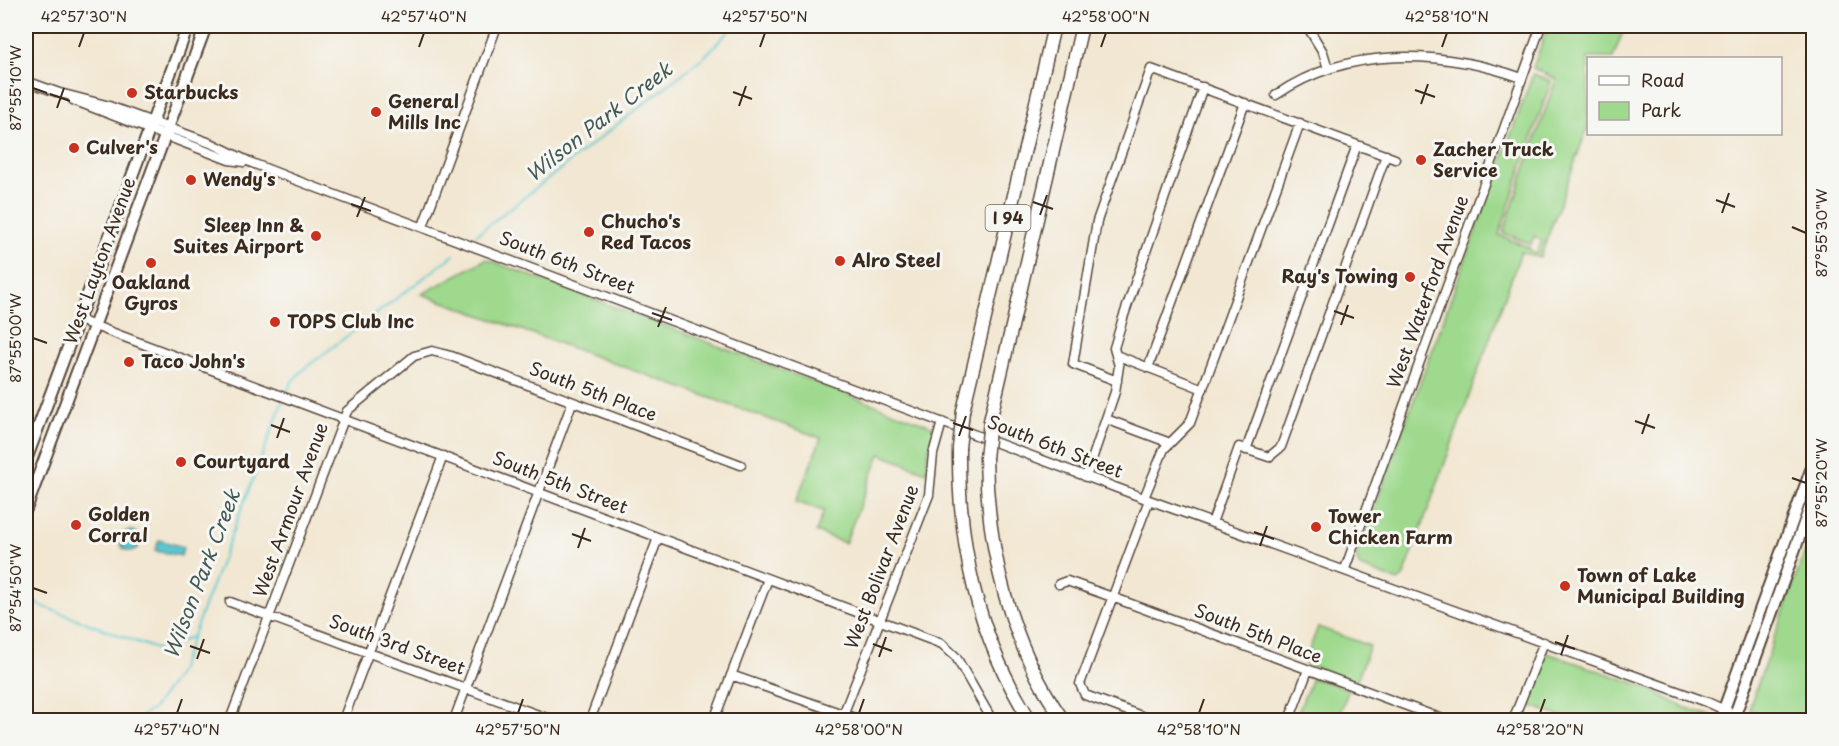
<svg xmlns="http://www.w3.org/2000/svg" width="1839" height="746" viewBox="0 0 1839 746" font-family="'Playpen Sans',sans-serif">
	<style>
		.green { fill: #9ed98d; stroke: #6c8256; stroke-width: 1.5 }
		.water { fill: #5ac8d0; stroke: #4a7977; stroke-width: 1.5 }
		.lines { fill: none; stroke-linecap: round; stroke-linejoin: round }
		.stream { stroke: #5ac8d0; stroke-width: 2 }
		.minor-casing { stroke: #564639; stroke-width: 11 }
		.major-casing { stroke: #564639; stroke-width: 14 }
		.highway-casing { stroke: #564639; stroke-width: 15 }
		.minor { stroke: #fff; stroke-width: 8 }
		.major { stroke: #fff; stroke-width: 10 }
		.highway { stroke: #fff; stroke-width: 12 }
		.rail { stroke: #3b2a1e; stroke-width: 2 }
		.highway-bridge-casing { stroke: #564639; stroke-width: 15; stroke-linecap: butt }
		.highway-bridge { stroke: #fff; stroke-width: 12 }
		.ticks { fill: none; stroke: #3b2a1e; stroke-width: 2 }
		.poi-dot { fill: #c8321e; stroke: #f6f6f2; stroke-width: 2 }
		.labels { text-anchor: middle; stroke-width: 6; stroke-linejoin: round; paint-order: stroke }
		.shield { fill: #f6f6f2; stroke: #73675e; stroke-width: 1.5 }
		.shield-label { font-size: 16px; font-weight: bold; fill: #3b2a1e }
		.poi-label { font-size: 18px; font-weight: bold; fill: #3b2a1e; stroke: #f6f6f2; text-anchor: start }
		.street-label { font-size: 18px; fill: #3b2a1e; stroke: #f6f6f2 }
		.water-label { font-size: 20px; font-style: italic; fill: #445953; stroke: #f6f6f2 }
		.neatline { fill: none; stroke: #3b2a1e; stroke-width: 2 }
		.ticks-label { font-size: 15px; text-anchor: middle; fill: #3b2a1e }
	</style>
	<rect width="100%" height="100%" fill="#f6f6f2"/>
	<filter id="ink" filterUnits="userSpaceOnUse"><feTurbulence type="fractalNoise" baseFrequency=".0167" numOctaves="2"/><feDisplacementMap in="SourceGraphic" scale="12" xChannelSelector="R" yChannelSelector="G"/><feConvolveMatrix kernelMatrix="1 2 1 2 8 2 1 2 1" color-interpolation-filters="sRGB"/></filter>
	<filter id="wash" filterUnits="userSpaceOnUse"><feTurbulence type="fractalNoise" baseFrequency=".008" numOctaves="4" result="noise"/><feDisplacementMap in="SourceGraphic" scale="24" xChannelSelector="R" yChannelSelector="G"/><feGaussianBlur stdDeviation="1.35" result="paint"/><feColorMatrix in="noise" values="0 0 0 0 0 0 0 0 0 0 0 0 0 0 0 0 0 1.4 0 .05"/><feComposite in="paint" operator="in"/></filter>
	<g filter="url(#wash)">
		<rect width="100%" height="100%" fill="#f2e7d2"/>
		<!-- green -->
		<path class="green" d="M1548 26H1625L1613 58H1588V126L1540 258 1521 252 1404 576 1398 581 1360 567 1356 558 1533 74 1551 81 1499 235 1530 248 1529 250 1537 253 1542 240 1534 236 1531 244 1503 233 1556 79 1533 68Z
			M486 259 932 426 935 431 928 452 926 472 880 454 845 543 816 532 824 511 796 502 821 438 422 294Z
			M1813 529V720H1776L1751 712 1750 706Z
			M1318 627 1370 646 1356 682 1304 663Z
			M1547 653 1646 687 1681 706 1711 716 1713 720H1570L1526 704Z
			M1312 678 1349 689 1337 720H1295Z"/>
		<!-- water -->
		<path class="water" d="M120 541a10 10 0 1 1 20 0a10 10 0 1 1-20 0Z
			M159 540 183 547 181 556 155 551Z"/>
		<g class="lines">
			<!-- stream -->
			<path class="stream" d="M476 235 705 56 734 26
				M285 395 293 380 305 368 454 255
				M26 600 156 649 167 648 191 637
				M135 720 153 709 178 674 283 401"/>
		</g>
	</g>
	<g filter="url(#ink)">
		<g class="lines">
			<!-- minor casing -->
			<g class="minor-casing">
				<path id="minor" d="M1307 26 1323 52 1328 69
					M26 81 62 94
					M56 92 106 105 213 144 252 163 293 179 1149 500 1707 702 1747 720
					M1276 95C1349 45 1442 50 1522 78
					M73 100 229 160 244 162
					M423 226 497 26
					M79 320 942 644 956 657 992 720
					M1116 355 1203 389
					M1148 368 1245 103
					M1117 381 1073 364 1097 221 1151 69 1395 159
					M1106 419 1170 443
					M1246 450 1357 145
					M1086 477 1115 392 1119 366 1114 348 1123 318 1203 87
					M1144 498 1164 449 1190 423 1300 123
					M1149 500 1080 684 1085 695 1152 720
					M1212 523 1239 447 1269 457 1281 447 1386 155
					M1345 569 1541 26
					M1059 584 1067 581 1112 597 1445 720
					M230 602 552 720
					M731 675 860 720
					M230 720 347 411 414 356 432 351 451 356 741 465
					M343 720 443 456
					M454 720 572 403
					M590 720 658 538
					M714 720 768 579
					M841 720 929 495 933 454 942 422
					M1289 720 1308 670
					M1513 720 1544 642"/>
			</g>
			<!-- major casing -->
			<g class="major-casing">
				<path id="major" d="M26 460 188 26
					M26 509 206 26
					M1720 720 1814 462
					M1733 720 1814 496"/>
			</g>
			<!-- highway casing -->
			<g class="highway-casing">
				<path id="highway" d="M963 411 1054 26
					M990 421 1082 26
					M959 448C958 547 977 636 1030 720
					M986 458C987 550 1010 644 1063 720"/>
			</g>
			<!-- minor -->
			<use href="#minor" class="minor"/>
			<!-- major -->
			<use href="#major" class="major"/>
			<!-- highway -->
			<use href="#highway" class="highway"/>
			<!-- rail -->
			<path class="rail" d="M1813 26H1814"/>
			<!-- highway-bridge casing -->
			<g class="highway-bridge-casing">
				<path id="highway-bridge" d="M959 448 963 411
					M986 458 990 421"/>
			</g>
			<!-- highway-bridge -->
			<use href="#highway-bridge" class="highway-bridge"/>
		</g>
	</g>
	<!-- ticks -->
	<path class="ticks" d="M79 47 84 33M419 47 424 33M760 47 765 33M1101 47 1106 33M1442 47 1447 33M33 88 47 93M1415 90 1435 97M733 92 752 99M50 94 70 101M1421 104 1428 84M739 106 746 86M57 108 64 88M1716 200 1735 207M1033 202 1053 209M351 204 371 211M1722 213 1729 193M1040 215 1047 195M357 217 365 197M1792 227 1806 233M1334 311 1354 318M652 313 672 320M1341 325 1348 305M658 327 666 307M33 338 47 343M1635 421 1655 428M953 423 973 430M271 425 290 432M1642 434 1649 414M959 436 966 416M277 438 284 418M1792 478 1806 483M1254 532 1274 539M572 534 591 541M1260 546 1267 526M578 548 585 528M33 588 47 593M1555 642 1575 649M873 644 892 651M190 646 210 653M1561 655 1568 635M879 657 886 637M197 659 204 639M177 713 182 699M518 713 523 699M859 713 864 699M1199 713 1204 699M1540 713 1545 699"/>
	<!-- markers -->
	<g class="poi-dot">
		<circle cx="132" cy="93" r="6"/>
		<circle cx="376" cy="112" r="6"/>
		<circle cx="74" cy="148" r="6"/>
		<circle cx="1421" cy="160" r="6"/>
		<circle cx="191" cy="180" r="6"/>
		<circle cx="589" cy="232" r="6"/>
		<circle cx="316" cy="236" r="6"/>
		<circle cx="840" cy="261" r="6"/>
		<circle cx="151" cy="263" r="6"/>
		<circle cx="1410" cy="277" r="6"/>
		<circle cx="275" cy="322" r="6"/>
		<circle cx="129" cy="362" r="6"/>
		<circle cx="181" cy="462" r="6"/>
		<circle cx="76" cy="525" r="6"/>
		<circle cx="1316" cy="527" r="6"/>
		<circle cx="1565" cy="586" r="6"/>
	</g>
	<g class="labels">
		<!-- shield labels -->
		<rect class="shield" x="985.5" y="205" width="45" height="26" rx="4.5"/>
		<g class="shield-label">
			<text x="1008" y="224">I 94</text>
		</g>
		<!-- poi labels -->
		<g class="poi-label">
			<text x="144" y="99">Starbucks</text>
			<text x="388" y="108">General<tspan x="388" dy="21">Mills Inc</tspan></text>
			<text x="86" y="154">Culver's</text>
			<text x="1433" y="156">Zacher Truck<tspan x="1433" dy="21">Service</tspan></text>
			<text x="203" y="186">Wendy's</text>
			<text x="601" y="228">Chucho's<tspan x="601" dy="21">Red Tacos</tspan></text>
			<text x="304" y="232" text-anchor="end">Sleep Inn &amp;<tspan x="304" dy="21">Suites Airport</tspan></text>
			<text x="852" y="267">Alro Steel</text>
			<text x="1398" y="283" text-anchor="end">Ray's Towing</text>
			<text x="151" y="289" text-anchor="middle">Oakland<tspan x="151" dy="21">Gyros</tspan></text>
			<text x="287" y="328">TOPS Club Inc</text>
			<text x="141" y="368">Taco John's</text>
			<text x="193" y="468">Courtyard</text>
			<text x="88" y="521">Golden<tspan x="88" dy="21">Corral</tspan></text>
			<text x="1328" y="523">Tower<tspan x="1328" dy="21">Chicken Farm</tspan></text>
			<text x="1577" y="582">Town of Lake<tspan x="1577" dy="21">Municipal Building</tspan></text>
		</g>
		<!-- street labels -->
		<g class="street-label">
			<text transform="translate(100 261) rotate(-70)" y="6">West Layton Avenue</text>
			<text transform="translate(567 263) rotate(21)" y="6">South 6th Street</text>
			<text transform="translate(1428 292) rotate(-70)" y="6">West Waterford Avenue</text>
			<text transform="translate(593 392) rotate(21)" y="6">South 5th Place</text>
			<text transform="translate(1055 447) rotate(21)" y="6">South 6th Street</text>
			<text transform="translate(560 483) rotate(21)" y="6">South 5th Street</text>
			<text transform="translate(291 510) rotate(-70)" y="6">West Armour Avenue</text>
			<text transform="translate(882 567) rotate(-69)" y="6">West Bolivar Avenue</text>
			<text transform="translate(1258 634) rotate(21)" y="6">South 5th Place</text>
			<text transform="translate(397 645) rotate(20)" y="6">South 3rd Street</text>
		</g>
		<!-- water labels -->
		<g class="water-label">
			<text transform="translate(599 122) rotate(-38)" y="7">Wilson Park Creek</text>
			<text transform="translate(202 574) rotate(-69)" y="7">Wilson Park Creek</text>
		</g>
	</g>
	<!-- margin -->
	<rect width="1839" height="746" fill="none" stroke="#f6f6f2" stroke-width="66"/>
	<!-- legend -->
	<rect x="1587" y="57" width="195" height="78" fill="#f6f6f2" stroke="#aba49d" stroke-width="1.5"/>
	<rect x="1599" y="76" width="30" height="9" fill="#ffffff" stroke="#aba49d" stroke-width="1.5"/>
	<text x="1641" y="87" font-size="18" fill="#3b2a1e">Road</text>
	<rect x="1599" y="102" width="30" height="18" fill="#9ed98d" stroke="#aba49d" stroke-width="1.5"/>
	<text x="1641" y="117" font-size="18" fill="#3b2a1e">Park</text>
	<rect x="33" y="33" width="1773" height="680" class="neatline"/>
	<g class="ticks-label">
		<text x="84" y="22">42°57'30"N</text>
		<text x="424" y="22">42°57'40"N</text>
		<text x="765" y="22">42°57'50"N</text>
		<text x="1106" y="22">42°58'00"N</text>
		<text x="1447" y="22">42°58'10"N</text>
		<text transform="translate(16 88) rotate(-90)" y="5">87°55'10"W</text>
		<text transform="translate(1822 233) rotate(-90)" y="5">87°55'30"W</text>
		<text transform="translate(16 338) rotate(-90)" y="5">87°55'00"W</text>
		<text transform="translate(1822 483) rotate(-90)" y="5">87°55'20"W</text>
		<text transform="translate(16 588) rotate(-90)" y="5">87°54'50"W</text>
		<text x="177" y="735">42°57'40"N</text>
		<text x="518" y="735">42°57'50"N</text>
		<text x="859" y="735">42°58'00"N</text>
		<text x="1199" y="735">42°58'10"N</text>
		<text x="1540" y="735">42°58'20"N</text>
	</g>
</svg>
